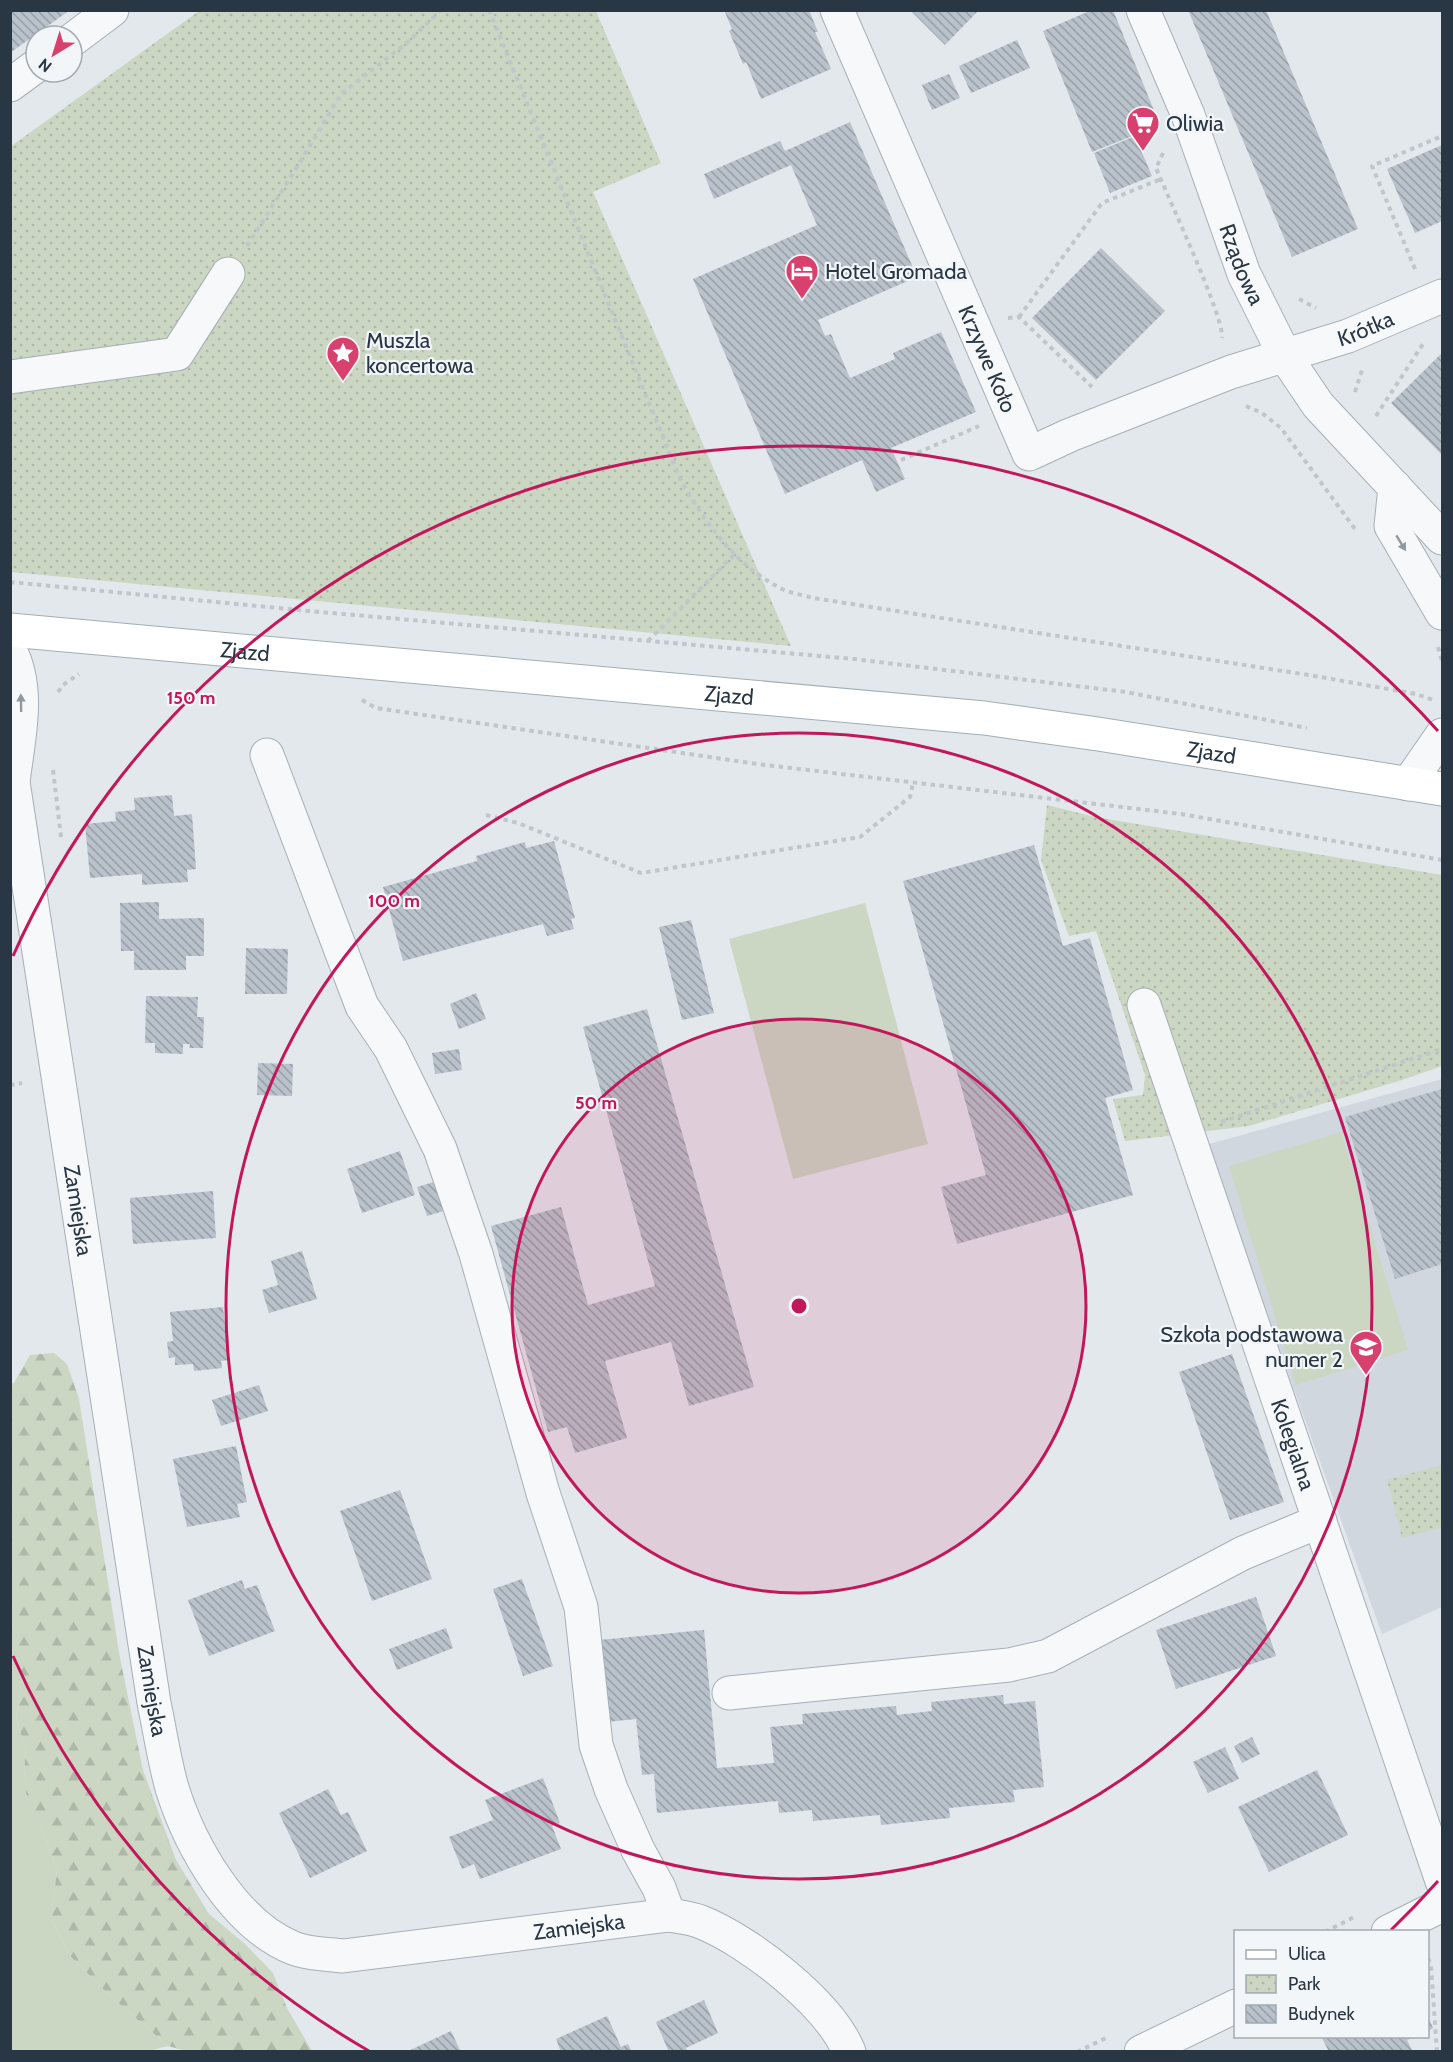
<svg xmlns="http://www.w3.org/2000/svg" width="1453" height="2062" viewBox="0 0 1453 2062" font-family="Cabin,sans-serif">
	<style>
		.built { fill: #d0d7de }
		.grass { fill: #cbd6c3 }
		.forest { fill: url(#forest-firs) }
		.park { fill: url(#park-dots) }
		.building { fill: url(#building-back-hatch) }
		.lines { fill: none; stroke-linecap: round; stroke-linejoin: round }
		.minor-casing { stroke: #a7afb7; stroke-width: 35 }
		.major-casing { stroke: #a1aeb8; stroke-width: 35 }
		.path { stroke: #c1c6cb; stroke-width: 4; stroke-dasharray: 4.5 4.5; stroke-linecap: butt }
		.minor { stroke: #f6f8fa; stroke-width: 33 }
		.major { stroke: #fff; stroke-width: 33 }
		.oneway { fill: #9098a0 }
		.ring { fill: none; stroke: #c2185b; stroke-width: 3 }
		.labels { text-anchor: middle; stroke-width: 4.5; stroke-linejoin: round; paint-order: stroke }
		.poi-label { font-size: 22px; fill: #293745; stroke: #f3f6f9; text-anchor: start }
		.street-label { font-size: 22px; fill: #293745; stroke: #f3f6f9 }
		.centre { fill: #c2185b; stroke: #f3f6f9; stroke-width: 3 }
		.ring-label { font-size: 18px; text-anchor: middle; font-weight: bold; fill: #c2185b; stroke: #f3f6f9; stroke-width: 4.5; stroke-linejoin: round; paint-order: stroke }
	</style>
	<defs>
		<pattern id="forest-firs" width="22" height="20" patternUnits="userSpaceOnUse" patternTransform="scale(1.5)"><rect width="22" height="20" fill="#cbd6c3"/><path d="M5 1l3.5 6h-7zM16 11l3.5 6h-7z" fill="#aeb8a9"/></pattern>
		<pattern id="park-dots" width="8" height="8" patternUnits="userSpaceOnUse" patternTransform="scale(1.5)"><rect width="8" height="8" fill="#cbd6c3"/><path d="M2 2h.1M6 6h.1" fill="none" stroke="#aeb8a9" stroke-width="1.8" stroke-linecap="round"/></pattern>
		<pattern id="building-back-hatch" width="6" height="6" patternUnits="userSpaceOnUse" patternTransform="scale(1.5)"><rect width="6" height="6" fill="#b9c2ca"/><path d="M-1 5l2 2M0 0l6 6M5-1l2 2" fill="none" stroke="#969ea6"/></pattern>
	</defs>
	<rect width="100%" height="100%" fill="#e3e8ec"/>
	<!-- built -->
	<path class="built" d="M1442 1079V1607L1382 1634 1206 1145Z"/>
	<!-- grass -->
	<path class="grass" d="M865 903 928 1144 793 1179 729 939Z
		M1341 1132 1408 1350 1296 1385 1229 1166Z
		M10 1642 22 1679 16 1718 26 1750 24 1770 27 1802 43 1831 57 1870 51 1919 71 1957 107 1993 168 2046 145 2052 11 2051Z"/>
	<!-- forest -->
	<path class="forest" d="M54 1353 67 1364 79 1399 120 1658 143 1770 176 1860 209 1914 244 1943 273 1973 287 2008 312 2051 190 2052 168 2046 107 1993 71 1957 51 1919 57 1870 43 1831 27 1803 24 1770 26 1750 16 1718 22 1679 10 1642V1384L14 1383 30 1355Z"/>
	<!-- park -->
	<path class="park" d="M199 11H596L661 163 593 192 791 646 11 572 10 147Z
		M1047 805 1095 817 1442 875V1066L1402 1080 1249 1126 1125 1141 1113 1099 1143 1095 1145 1075 1096 931 1069 936 1041 860Z
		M1442 1465V1527L1402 1538 1387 1480Z"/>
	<!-- building -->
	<path class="building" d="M10 10H70L10 53Z
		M724 10H809L818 32H815L831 69 761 99 746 62 743 64 729 31 732 29Z
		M910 10H979L945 45Z
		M1092 10H1113L1160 125 1092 152 1043 31Z
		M1188 10H1266L1358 229 1292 257Z
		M1017 40 1030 68 971 93 959 66Z
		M949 74 960 98 932 110 922 85Z
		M850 122 917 277 818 320 825 336 831 334 850 378 895 359 893 353 941 332 976 412 891 448 905 479 876 492 862 460 785 494 693 279 817 225 791 165 714 199 704 174 780 141 785 151Z
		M1135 136 1152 176 1110 193 1094 153Z
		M1442 145V221L1415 233 1387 169Z
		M1101 248 1165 311 1096 380 1032 318Z
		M1442 353V455L1391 403Z
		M172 795 174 816 192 814 196 869 187 870 188 882 142 885V874L90 878 85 824 116 821 115 812 135 810 134 798Z
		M554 841 575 918 571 919 574 929 547 936 543 924 403 961 383 887 477 861 476 856 525 842 526 848Z
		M1034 845 1063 946 1090 938 1133 1090 1105 1098 1133 1195 957 1244 941 1187 986 1175 903 881Z
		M159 902V919L204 918V956H186V970H134V951H121L120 903Z
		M691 920 714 1013 682 1020 659 927Z
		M246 948 288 949 287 994H245Z
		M476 993 486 1019 459 1029 450 1004Z
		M146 996 198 997 197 1017H204L203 1048H189L190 1044H183V1054L155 1053V1043H145Z
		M647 1009 754 1387 689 1406 671 1342 605 1361 627 1438 575 1453 567 1427 548 1432 491 1226 561 1207 588 1305 655 1286 583 1027Z
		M459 1049 462 1070 435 1074 432 1053Z
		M258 1063 293 1064 292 1096 257 1095Z
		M1442 1089V1264L1395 1279 1345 1117Z
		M400 1151 415 1195 362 1213 347 1169Z
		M437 1181 447 1210 427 1216 417 1187Z
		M213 1191 216 1238 133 1244 130 1198Z
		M302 1251 317 1299 269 1313 262 1290 278 1285 271 1261Z
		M223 1307 229 1360 221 1361 222 1368 194 1371 193 1364 175 1365V1357L169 1358 167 1342 173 1341 170 1312Z
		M1232 1354 1284 1502 1230 1520 1179 1372Z
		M259 1385 268 1411 221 1426 212 1400Z
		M236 1446 247 1502 237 1504 240 1517 187 1527 173 1459Z
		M400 1490 432 1579 372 1601 340 1511Z
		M522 1579 553 1666 523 1676 493 1589Z
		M242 1580 245 1589 257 1585 275 1631 209 1656 188 1600Z
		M1256 1597 1276 1656 1176 1689 1156 1630Z
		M446 1628 453 1648 397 1670 389 1649Z
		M704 1630 717 1768 774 1763 770 1727 803 1724 802 1714 896 1706 897 1715 932 1711 931 1702 1003 1695 1004 1704 1035 1701 1044 1787 1013 1790 1015 1802 949 1808 950 1818 881 1825 880 1815 813 1821 812 1810 779 1813 778 1801 657 1813 654 1774 642 1775 636 1719 607 1722 599 1640Z
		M1252 1737 1260 1754 1242 1763 1234 1746Z
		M1225 1747 1239 1779 1208 1793 1193 1762Z
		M1317 1770 1348 1835 1269 1872 1238 1807Z
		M543 1778 560 1823 552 1826 561 1849 480 1879 474 1864 462 1869 449 1837 493 1820 485 1800Z
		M328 1789 341 1815 348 1812 367 1851 310 1878 279 1813Z
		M704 2000 718 2033 686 2048 687 2052H669L656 2022Z
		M607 2016 621 2047 628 2044 632 2052H561L556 2039Z
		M1428 2017 1433 2028 1428 2031Z
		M451 2031 461 2052H406Z
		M1321 2036H1416L1407 2040 1413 2052H1329Z"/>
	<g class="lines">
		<!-- minor casing -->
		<g class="minor-casing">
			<g id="minor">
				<path id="s1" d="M837 10 1029 454 1070 435 1231 372 1348 336 1442 296"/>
				<path id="s2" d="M1143 10 1188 115 1244 274 1285 356 1318 405 1442 538"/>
				<path d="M72 40 112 10"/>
				<path d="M10 85 36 66"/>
				<path d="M10 377 177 354 228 274"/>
				<path d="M1395 487 1391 526 1442 613"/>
				<path d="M10 650C31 691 18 739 13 782"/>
				<path d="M267 755 362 1006 391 1049 440 1149 476 1254 543 1493 581 1607 596 1745 611 1789 638 1850 659 1888 669 1915"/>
				<path id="s3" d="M10 775 13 782 154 1703C160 1731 164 1760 172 1788 190 1846 234 1924 293 1948 308 1954 326 1954 343 1956L669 1915C680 1917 691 1918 701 1922 749 1941 830 2004 849 2052"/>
				<path d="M1408 784 1442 735"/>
				<path id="s4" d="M1144 1005 1442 1881"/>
				<path d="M729 1693 1009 1665 1048 1656 1243 1553 1320 1521"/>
				<path d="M1388 1932 1442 1905"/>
				<path d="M1141 2052 1236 2006"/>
			</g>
		</g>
		<!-- major casing -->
		<g class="major-casing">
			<g id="major">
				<path id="s5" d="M10 630 984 718 1098 734 1442 789"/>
			</g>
		</g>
		<!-- path -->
		<path class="path" d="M489 10 680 479C706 524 735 565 782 589 791 593 803 595 813 598L1315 676 1416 694 1433 700
			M1163 153 1156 168C1167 195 1225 319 1222 338
			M247 246 297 167 341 94 409 41 441 10
			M1415 269 1372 166 1442 136
			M1299 299 1316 308
			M1019 317 1102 203 1161 179
			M1008 318 1019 317 1092 387
			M1355 392 1362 370
			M1246 406 1262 413 1281 428 1355 529
			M1376 416 1423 344
			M901 460 979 426
			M10 582 309 611 854 659 1126 692 1307 728
			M648 641 734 555
			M1438 647 1442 661
			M58 692 63 685 79 674
			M362 700 376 708 757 764 1181 814 1442 860
			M53 770 61 837
			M486 815 518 823 641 873 860 837 910 797 913 783
			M10 1085 22 1083
			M1221 1122 1442 1049
			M1325 1932 1356 1916
			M1428 1958 1431 1966 1437 2052
			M1077 2052 1108 2037"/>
		<!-- minor -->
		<use href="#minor" class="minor"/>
		<!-- major -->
		<use href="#major" class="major"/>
	</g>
	<!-- one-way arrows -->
	<defs><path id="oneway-solid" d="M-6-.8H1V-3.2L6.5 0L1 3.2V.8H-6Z" transform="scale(1.5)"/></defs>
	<g class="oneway">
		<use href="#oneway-solid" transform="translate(1401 543) rotate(59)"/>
		<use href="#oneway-solid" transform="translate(21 703) rotate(-91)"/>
	</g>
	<!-- distance rings -->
	<circle cx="799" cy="1306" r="287" fill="#c2185b" fill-opacity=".12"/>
	<g class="ring">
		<circle cx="799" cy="1306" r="287"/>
		<circle cx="799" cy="1306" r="573"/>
		<path d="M1438 1881A860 860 0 0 1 1391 1930M369 2051A860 860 0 0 1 13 1656M13 956A860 860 0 0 1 1438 731"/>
	</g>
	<!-- icons -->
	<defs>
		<g id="supermarket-pin" transform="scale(1.725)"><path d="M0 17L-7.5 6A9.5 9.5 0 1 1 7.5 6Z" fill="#d8406d" stroke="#f3f6f9"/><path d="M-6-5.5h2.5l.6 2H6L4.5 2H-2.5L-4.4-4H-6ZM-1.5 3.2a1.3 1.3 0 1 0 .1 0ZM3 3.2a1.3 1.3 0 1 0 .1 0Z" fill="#fff"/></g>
		<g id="hotel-pin" transform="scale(1.725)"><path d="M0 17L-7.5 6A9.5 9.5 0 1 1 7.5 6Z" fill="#d8406d" stroke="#f3f6f9"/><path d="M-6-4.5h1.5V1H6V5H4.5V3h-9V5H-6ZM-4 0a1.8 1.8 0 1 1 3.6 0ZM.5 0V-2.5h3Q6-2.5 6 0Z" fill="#fff"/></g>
		<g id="sight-pin" transform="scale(1.725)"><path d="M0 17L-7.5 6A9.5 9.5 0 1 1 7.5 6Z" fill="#d8406d" stroke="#f3f6f9"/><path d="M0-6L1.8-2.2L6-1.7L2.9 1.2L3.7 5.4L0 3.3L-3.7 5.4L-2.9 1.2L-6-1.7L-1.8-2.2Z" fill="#fff"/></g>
		<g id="school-pin" transform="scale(1.725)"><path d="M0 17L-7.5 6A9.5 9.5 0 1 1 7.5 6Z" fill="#d8406d" stroke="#f3f6f9"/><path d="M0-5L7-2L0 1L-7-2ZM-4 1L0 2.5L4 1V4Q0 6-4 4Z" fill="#fff"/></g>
	</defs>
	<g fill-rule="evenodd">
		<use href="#supermarket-pin" x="1143" y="123"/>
		<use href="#hotel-pin" x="802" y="271"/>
		<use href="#sight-pin" x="343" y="353"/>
		<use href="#school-pin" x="1366" y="1347"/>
	</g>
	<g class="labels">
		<!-- poi labels -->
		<g class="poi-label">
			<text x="1166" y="131">Oliwia</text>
			<text x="825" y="279">Hotel Gromada</text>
			<text x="366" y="348">Muszla<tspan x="366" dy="25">koncertowa</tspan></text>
			<text x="1343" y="1342" text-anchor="end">Szkoła podstawowa<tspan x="1343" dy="25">numer 2</tspan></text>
		</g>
		<!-- street labels -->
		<g class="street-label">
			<text dy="8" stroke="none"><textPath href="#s2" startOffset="273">Rządowa</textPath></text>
			<text dy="8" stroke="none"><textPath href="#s1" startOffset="843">Krótka</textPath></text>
			<text dy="8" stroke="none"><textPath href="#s1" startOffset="380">Krzywe Koło</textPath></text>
			<text dy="8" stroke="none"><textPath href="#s5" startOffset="236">Zjazd</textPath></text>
			<text dy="8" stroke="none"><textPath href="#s5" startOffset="722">Zjazd</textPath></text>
			<text dy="8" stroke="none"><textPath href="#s5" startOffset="1208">Zjazd</textPath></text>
			<text dy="8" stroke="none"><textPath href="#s3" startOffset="441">Zamiejska</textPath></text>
			<text dy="8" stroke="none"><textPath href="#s4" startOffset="464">Kolegialna</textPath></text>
			<text dy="8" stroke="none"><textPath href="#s3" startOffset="927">Zamiejska</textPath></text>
			<text dy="8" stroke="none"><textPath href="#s3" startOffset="1521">Zamiejska</textPath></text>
		</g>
	</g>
	<circle cx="799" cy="1306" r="9" class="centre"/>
	<g class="ring-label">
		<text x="191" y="704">150 m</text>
		<text x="394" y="907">100 m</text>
		<text x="596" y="1109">50 m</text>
	</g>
	<!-- border -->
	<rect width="1453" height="2062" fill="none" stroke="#293745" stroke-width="24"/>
	<!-- legend -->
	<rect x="1234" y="1930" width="195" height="108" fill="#f3f6f9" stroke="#a2aab1" stroke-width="1.5"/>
	<rect x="1246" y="1950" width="30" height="9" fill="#ffffff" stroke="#a2aab1" stroke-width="1.5"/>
	<text x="1288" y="1960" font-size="18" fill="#293745">Ulica</text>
	<rect x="1246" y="1975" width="30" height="18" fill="url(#park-dots)" stroke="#a2aab1" stroke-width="1.5"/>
	<text x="1288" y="1990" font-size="18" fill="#293745">Park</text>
	<rect x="1246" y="2005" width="30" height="18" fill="url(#building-back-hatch)" stroke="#a2aab1" stroke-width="1.5"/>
	<text x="1288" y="2020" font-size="18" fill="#293745">Budynek</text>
	<!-- north arrow -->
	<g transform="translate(54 54) rotate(218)"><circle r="28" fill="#f3f6f9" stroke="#a2aab1" stroke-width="1.5"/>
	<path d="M0-4.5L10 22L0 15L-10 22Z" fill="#d8406d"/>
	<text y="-9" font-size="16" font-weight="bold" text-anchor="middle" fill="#293745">N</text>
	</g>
</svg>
